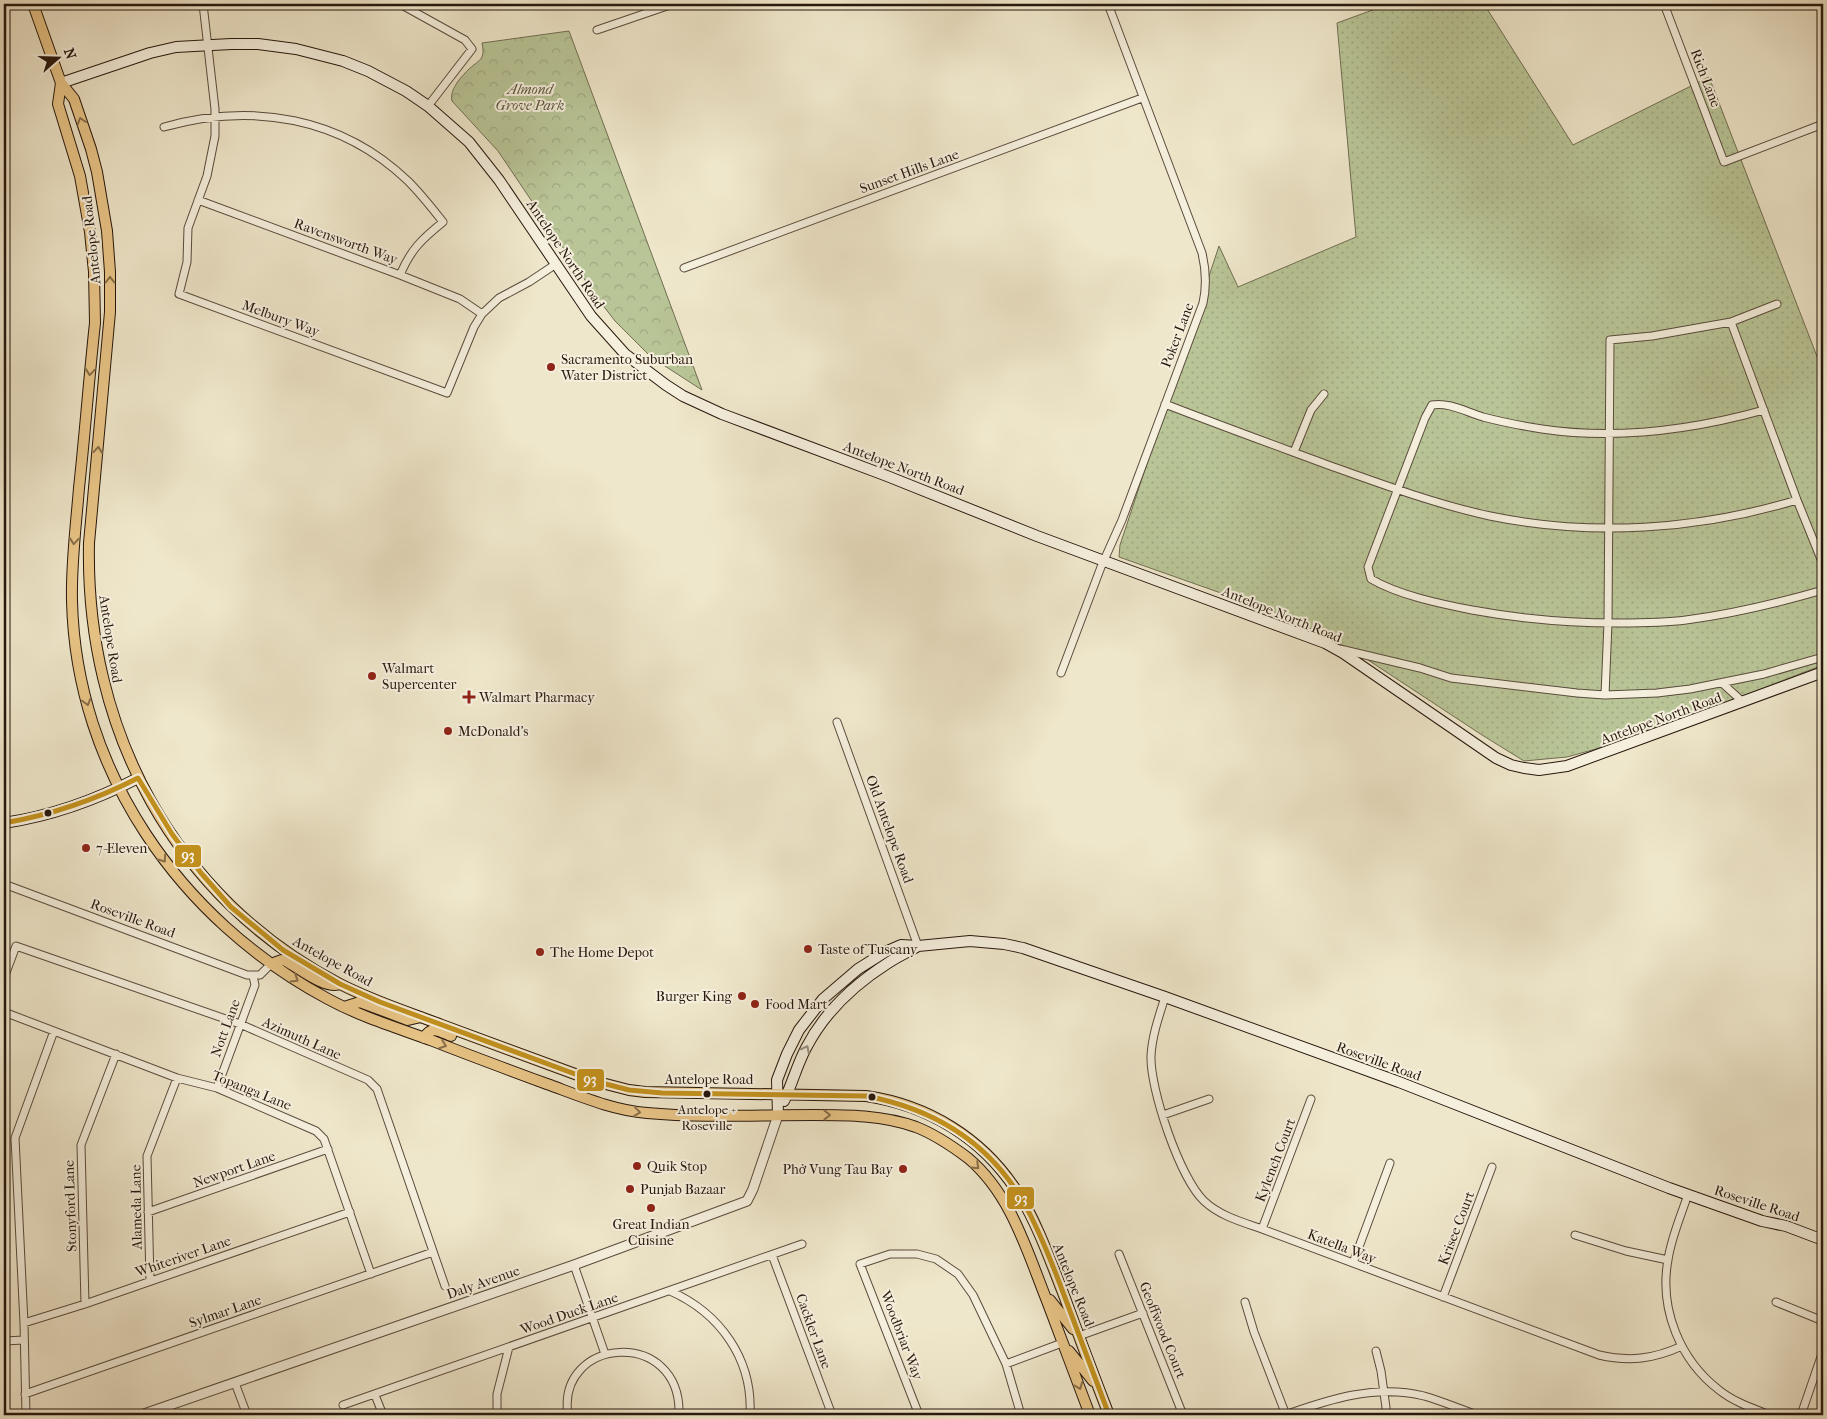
<svg xmlns="http://www.w3.org/2000/svg" width="1827" height="1419" viewBox="0 0 1827 1419" font-family="'IM FELL French Canon',serif">
	<style>
		.grass { fill: url(#grass-dots); stroke: #706e52 }
		.park { fill: url(#park-crowns); stroke: #706e52 }
		.lines { fill: none; stroke-linecap: round; stroke-linejoin: round }
		.minor-casing { stroke: #594b3c; stroke-width: 9 }
		.tertiary-casing { stroke: #594b3c; stroke-width: 11 }
		.secondary-casing { stroke: #27170d; stroke-width: 12 }
		.primary-casing { stroke: #27170d; stroke-width: 12 }
		.minor { stroke: #f5efdd; stroke-width: 7 }
		.tertiary { stroke: #f5efdd; stroke-width: 9 }
		.secondary { stroke: #f5efdd; stroke-width: 10 }
		.primary { stroke: #e8c486; stroke-width: 10 }
		.bus-1-casing { stroke: #f5efdd; stroke-width: 9 }
		.bus-1 { stroke: #c3911d; stroke-width: 5 }
		.oneway { stroke: #886e4a }
		.oneway2 { stroke: #988e7f }
		.poi-dot { fill: #8f2418; stroke: #f5efdd; stroke-width: 2 }
		.bus-dot { fill: #27170d; stroke: #f5efdd; stroke-width: 2 }
		.labels { text-anchor: middle; stroke-width: 4; stroke-linejoin: round; paint-order: stroke }
		.bus-label { font-size: 13px; fill: #27170d; stroke: #f5efdd }
		.street-label { font-size: 14px; fill: #27170d; stroke: #f5efdd }
		.park-label { font-size: 14px; font-style: italic; fill: #5a543d; stroke: #f5efdd }
		.poi-label { font-size: 14px; fill: #27170d; stroke: #f5efdd; text-anchor: start }
		.line-badge { stroke: #f5efdd; stroke-width: 2 }
		.badge-label { font-size: 14px; text-anchor: middle; font-weight: bold; fill: #fff }
	</style>
	<defs>
		<pattern id="grass-dots" width="8" height="8" patternUnits="userSpaceOnUse" patternTransform="scale(1.25)"><rect width="8" height="8" fill="#b9c597"/><path d="M2 2h.1M6 6h.1" fill="none" stroke="#9fa881" stroke-width="1.8" stroke-linecap="round"/></pattern>
		<pattern id="park-crowns" width="20" height="18" patternUnits="userSpaceOnUse" patternTransform="scale(1.25)"><rect width="20" height="18" fill="#b9c597"/><path d="M2 6a3 3 0 1 1 6 0M12 15a3 3 0 1 1 6 0" fill="none" stroke="#9fa881"/></pattern>
	</defs>
	<rect width="100%" height="100%" fill="#efe7cb"/>
	<filter id="stains"><feTurbulence type="fractalNoise" baseFrequency=".004" numOctaves="4"/><feColorMatrix values="0 0 0 0 .2 0 0 0 0 .09 0 0 0 0 .02 0 0 0 .5 -.17"/></filter>
	<radialGradient id="worn" r=".72"><stop offset=".6" stop-color="#630" stop-opacity="0"/><stop offset="1" stop-color="#630" stop-opacity=".3"/></radialGradient>
	<!-- grass -->
	<path class="grass" d="M1389 4H1484L1573 145 1709 77 1823 372V665L1625 741 1567 757 1524 761 1482 735 1359 654 1286 616 1119 557 1120 545 1219 246 1238 287 1356 237 1337 23Z"/>
	<!-- park -->
	<path class="park" d="M569 31 702 390 651 357 615 321 595 295 498 151 452 101C449 90 461 77 468 70 478 60 486 61 482 43Z"/>
	<g class="lines">
		<!-- minor casing -->
		<g class="minor-casing">
			<path id="minor" d="M203 4 215 109V136L207 176 188 228 187 262 179 294 447 393 474 327 482 314 499 298 529 282 556 264
				M400 4 465 40 472 49 428 106
				M1664 4 1724 162 1823 124
				M597 30 673 4
				M164 127C252 102 341 117 408 181 421 194 432 208 443 222 422 239 411 249 400 275
				M198 200 400 275 460 299 482 314
				M684 268 1142 98
				M1731 322 1797 500 1823 564
				M1165 404C1219 425 1274 445 1328 465 1381 484 1435 504 1490 516 1592 537 1698 530 1797 500
				M1764 410C1692 430 1616 440 1542 429 1523 426 1502 422 1483 417 1466 412 1449 402 1432 405L1425 418 1368 567 1371 579C1398 595 1441 604 1472 610 1521 619 1569 623 1618 623 1641 623 1664 623 1686 620 1733 614 1778 603 1823 590
				M1294 452 1311 410 1324 394
				M1340 649 1420 668 1451 678 1577 693 1605 695 1657 693 1690 689 1764 674 1823 657
				M1061 673 1101 567 1122 520 1203 303C1207 285 1206 270 1202 253L1108 4
				M1722 683 1743 702
				M1605 695 1608 623 1610 340 1652 336 1731 322 1777 304
				M837 722 918 946
				M4 884 247 975H260L271 964
				M4 978 16 946 240 1024 368 1080 377 1089 445 1286
				M1165 997C1159 1016 1152 1036 1151 1056 1150 1090 1180 1178 1204 1201 1220 1216 1242 1222 1262 1229L1599 1355C1629 1362 1654 1359 1682 1346
				M4 1012 177 1078 217 1088 316 1131 324 1139 371 1274
				M217 1088 255 985 253 976
				M1163 1115 1209 1099
				M1688 1194C1681 1216 1671 1238 1668 1260 1659 1309 1680 1360 1719 1390 1734 1402 1752 1408 1770 1415
				M148 1212 328 1149
				M1262 1229 1311 1099
				M1575 1235 1626 1251 1668 1260
				M1119 1254 1183 1415
				M772 1255 832 1415
				M1353 1263 1390 1163
				M574 1265 605 1354
				M150 1281 147 1156 177 1078
				M670 1291C720 1313 753 1359 750 1415
				M1443 1297 1492 1167
				M1245 1302 1254 1332 1286 1415
				M1776 1302 1823 1321
				M85 1304 81 1145 116 1054
				M24 1323 85 1304 350 1212
				M1079 1336 1143 1313
				M4 1341 24 1340
				M1376 1351 1381 1371 1387 1415
				M1006 1364 1062 1343
				M235 1383 247 1415
				M25 1394 433 1252
				M375 1395 383 1415
				M343 1405 802 1244
				M26 1415 24 1323 15 1138 54 1031
				M497 1415V1394L509 1347
				M568 1415C556 1336 682 1327 679 1415
				M919 1415 860 1264 890 1254H917L936 1259 958 1274 973 1295 1006 1364 1021 1415
				M1285 1415C1330 1399 1376 1384 1424 1396 1442 1401 1460 1409 1478 1415
				M1801 1415 1823 1351"/>
		</g>
		<!-- tertiary casing -->
		<g class="tertiary-casing">
			<path id="tertiary" d="M141 1415 574 1265 747 1201 753 1189 778 1115"/>
		</g>
		<!-- secondary casing -->
		<g class="secondary-casing">
			<path id="secondary" d="M61 83 150 53 176 47 231 44H258L296 49 343 61 368 71 406 91 428 106 469 142 499 180 591 316 625 354 666 385 683 396 722 414 887 476 1037 536 1325 643 1343 653 1496 758 1511 765 1524 768 1539 770 1567 766 1823 672
				M4 823C51 816 96 800 138 778
				M784 1101C792 1084 797 1065 806 1048 824 1013 855 984 888 963 897 957 908 952 918 946
				M778 1115 777 1080 787 1054 799 1030 823 999 858 969 885 952 901 945 918 946 970 941 1004 944 1023 948 1165 997 1399 1082 1669 1188 1762 1221 1786 1226 1823 1240"/>
		</g>
		<!-- primary casing -->
		<g class="primary-casing">
			<path id="primary" d="M33 4 61 83 74 99 91 149 97 172 107 231 110 272V312L89 543C85 729 174 898 340 984 373 1001 408 1012 442 1025 493 1044 544 1063 594 1081L629 1090 645 1092 866 1096C928 1105 982 1138 1016 1190 1036 1219 1052 1265 1065 1298 1079 1337 1094 1376 1109 1415
				M61 83 58 104 80 176 90 232 94 272 95 323C89 378 85 433 79 488 76 526 71 563 72 601 76 771 180 920 328 999 361 1017 398 1028 433 1041 471 1056 509 1070 547 1084 580 1096 612 1110 647 1113 702 1118 758 1115 813 1115 847 1115 883 1115 916 1127 934 1134 952 1146 968 1158 1011 1194 1027 1251 1047 1301 1061 1339 1076 1377 1090 1415
				M271 964 282 960 286 961C299 968 326 990 340 984
				M344 1007 360 1002 408 1020 421 1017
				M424 1038C431 1025 439 1031 451 1036
				M1050 1300 1073 1329
				M1069 1351 1093 1381"/>
		</g>
		<!-- minor -->
		<use href="#minor" class="minor"/>
		<!-- tertiary -->
		<use href="#tertiary" class="tertiary"/>
		<!-- secondary -->
		<use href="#secondary" class="secondary"/>
		<!-- primary -->
		<use href="#primary" class="primary"/>
		<!-- bus-1 casing -->
		<g class="bus-1-casing">
			<path id="bus-1" d="M4 823C51 815 95 800 138 778L172 834 201 873 231 907 283 950 340 984 380 1002 594 1081 629 1090 662 1093 866 1096C934 1109 989 1142 1024 1203 1039 1230 1050 1258 1061 1287 1077 1329 1093 1372 1109 1415"/>
		</g>
		<!-- bus-1 -->
		<use href="#bus-1" class="bus-1"/>
	</g>
	<!-- one-way arrows -->
	<defs><path id="oneway-chevron" d="M-2-3.5L2.5 0L-2 3.5" fill="none" stroke-width="1.6" stroke-linecap="round" stroke-linejoin="round" transform="scale(1.25)"/></defs>
	<g class="oneway">
		<use href="#oneway-chevron" transform="translate(81 121) rotate(-108)"/>
		<use href="#oneway-chevron" transform="translate(110 280) rotate(-90)"/>
		<use href="#oneway-chevron" transform="translate(90 372) rotate(95)"/>
		<use href="#oneway-chevron" transform="translate(98 450) rotate(-85)"/>
		<use href="#oneway-chevron" transform="translate(74 541) rotate(95)"/>
		<use href="#oneway-chevron" transform="translate(87 702) rotate(75)"/>
		<use href="#oneway-chevron" transform="translate(163 859) rotate(54)"/>
		<use href="#oneway-chevron" transform="translate(295 979) rotate(32)"/>
		<use href="#oneway-chevron" transform="translate(443 1045) rotate(20)"/>
		<use href="#oneway-chevron" transform="translate(637 1112) rotate(7)"/>
		<use href="#oneway-chevron" transform="translate(827 1115)"/>
		<use href="#oneway-chevron" transform="translate(976 1166) rotate(44)"/>
		<use href="#oneway-chevron" transform="translate(1079 1386) rotate(69)"/>
	</g>
	<use class="oneway2" href="#oneway-chevron" transform="translate(806 1049) rotate(-63)"/>
	<!-- markers -->
	<g class="poi-dot">
		<circle cx="551" cy="367" r="5"/>
		<circle cx="372" cy="676" r="5"/>
		<path d="M466.5 689.5h5v5h5v5h-5v5h-5v-5h-5v-5h5z"/>
		<circle cx="448" cy="731" r="5"/>
		<circle cx="86" cy="848" r="5"/>
		<circle cx="808" cy="949" r="5"/>
		<circle cx="540" cy="952" r="5"/>
		<circle cx="742" cy="996" r="5"/>
		<circle cx="755" cy="1004" r="5"/>
		<circle cx="637" cy="1166" r="5"/>
		<circle cx="903" cy="1169" r="5"/>
		<circle cx="630" cy="1189" r="5"/>
		<circle cx="651" cy="1208" r="5"/>
	</g>
	<g class="bus-dot">
		<circle cx="48" cy="813" r="4.5"/>
		<circle cx="707" cy="1094" r="4.5"/>
		<circle cx="872" cy="1097" r="4.5"/>
	</g>
	<g class="labels">
		<!-- bus labels -->
		<g class="bus-label">
			<text x="707" y="1114">Antelope +<tspan x="707" dy="16">Roseville</tspan></text>
		</g>
		<!-- street labels -->
		<g class="street-label">
			<text transform="translate(1706 78) rotate(69)" y="5">Rich Lane</text>
			<text transform="translate(909 171) rotate(-20)" y="5">Sunset Hills Lane</text>
			<text transform="translate(91 240) rotate(-96)" y="5">Antelope Road</text>
			<text transform="translate(346 241) rotate(20)" y="5">Ravensworth Way</text>
			<text transform="translate(566 254) rotate(56)" y="5">Antelope North Road</text>
			<text transform="translate(281 318) rotate(20)" y="5">Melbury Way</text>
			<text transform="translate(1177 335) rotate(-69)" y="5">Poker Lane</text>
			<text transform="translate(904 468) rotate(21)" y="5">Antelope North Road</text>
			<text transform="translate(1282 614) rotate(22)" y="5">Antelope North Road</text>
			<text transform="translate(111 639) rotate(81)" y="5">Antelope Road</text>
			<text transform="translate(1661 718) rotate(-20)" y="5">Antelope North Road</text>
			<text transform="translate(890 829) rotate(70)" y="5">Old Antelope Road</text>
			<text transform="translate(133 918) rotate(20)" y="5">Roseville Road</text>
			<text transform="translate(333 961) rotate(29)" y="5">Antelope Road</text>
			<text transform="translate(225 1028) rotate(-70)" y="5">Nott Lane</text>
			<text transform="translate(302 1038) rotate(24)" y="5">Azimuth Lane</text>
			<text transform="translate(1379 1061) rotate(20)" y="5">Roseville Road</text>
			<text x="709" y="1084">Antelope Road</text>
			<text transform="translate(252 1090) rotate(22)" y="5">Topanga Lane</text>
			<text transform="translate(1275 1160) rotate(-69)" y="5">Kylench Court</text>
			<text transform="translate(234 1169) rotate(-19)" y="5">Newport Lane</text>
			<text transform="translate(1757 1203) rotate(18)" y="5">Roseville Road</text>
			<text transform="translate(70 1206) rotate(-92)" y="5">Stonyford Lane</text>
			<text transform="translate(136 1207) rotate(-91)" y="5">Alameda Lane</text>
			<text transform="translate(1456 1228) rotate(-69)" y="5">Krisee Court</text>
			<text transform="translate(1342 1246) rotate(21)" y="5">Katella Way</text>
			<text transform="translate(183 1256) rotate(-19)" y="5">Whiteriver Lane</text>
			<text transform="translate(483 1282) rotate(-19)" y="5">Daly Avenue</text>
			<text transform="translate(1074 1285) rotate(68)" y="5">Antelope Road</text>
			<text transform="translate(225 1311) rotate(-19)" y="5">Sylmar Lane</text>
			<text transform="translate(569 1313) rotate(-19)" y="5">Wood Duck Lane</text>
			<text transform="translate(1163 1330) rotate(68)" y="5">Geoffwood Court</text>
			<text transform="translate(814 1331) rotate(70)" y="5">Cackler Lane</text>
			<text transform="translate(902 1335) rotate(69)" y="5">Woodbriar Way</text>
		</g>
		<!-- park labels -->
		<g class="park-label">
			<text x="530" y="94">Almond<tspan x="530" dy="16">Grove Park</tspan></text>
		</g>
		<!-- poi labels -->
		<g class="poi-label">
			<text x="561" y="364">Sacramento Suburban<tspan x="561" dy="16">Water District</tspan></text>
			<text x="382" y="673">Walmart<tspan x="382" dy="16">Supercenter</tspan></text>
			<text x="479" y="702">Walmart Pharmacy</text>
			<text x="458" y="736">McDonald's</text>
			<text x="96" y="853">7-Eleven</text>
			<text x="818" y="954">Taste of Tuscany</text>
			<text x="550" y="957">The Home Depot</text>
			<text x="732" y="1001" text-anchor="end">Burger King</text>
			<text x="765" y="1009">Food Mart</text>
			<text x="647" y="1171">Quik Stop</text>
			<text x="893" y="1174" text-anchor="end">Phở Vung Tau Bay</text>
			<text x="640" y="1194">Punjab Bazaar</text>
			<text x="651" y="1229" text-anchor="middle">Great Indian<tspan x="651" dy="16">Cuisine</tspan></text>
		</g>
	</g>
	<g class="line-badge">
		<rect x="174" y="844" width="28" height="24" rx="5" fill="#c3911d"/>
		<rect x="576" y="1068" width="29" height="24" rx="5" fill="#c3911d"/>
		<rect x="1006" y="1186" width="29" height="24" rx="5" fill="#c3911d"/>
	</g>
	<g class="badge-label">
		<text x="188" y="860">93</text>
		<text x="590" y="1084">93</text>
		<text x="1021" y="1203">93</text>
	</g>
	<!-- margin -->
	<rect width="1827" height="1419" fill="none" stroke="#efe7cb" stroke-width="20"/>
	<rect x="5" y="5" width="1817" height="1409" fill="none" stroke="#27170d" stroke-width="2.5"/>
	<rect x="10" y="10" width="1807" height="1399" fill="none" stroke="#27170d"/>
	<!-- north arrow -->
	<g transform="translate(58 58) rotate(70)" stroke="#f5efdd" stroke-width="4" paint-order="stroke">
	<path d="M0-4L9 19L0 12L-9 19Z" fill="#27170d"/>
	<text y="-8" font-size="14" font-weight="bold" text-anchor="middle" fill="#27170d">N</text>
	</g>
	<rect width="100%" height="100%" filter="url(#stains)"/>
	<rect width="100%" height="100%" fill="url(#worn)"/>
</svg>
